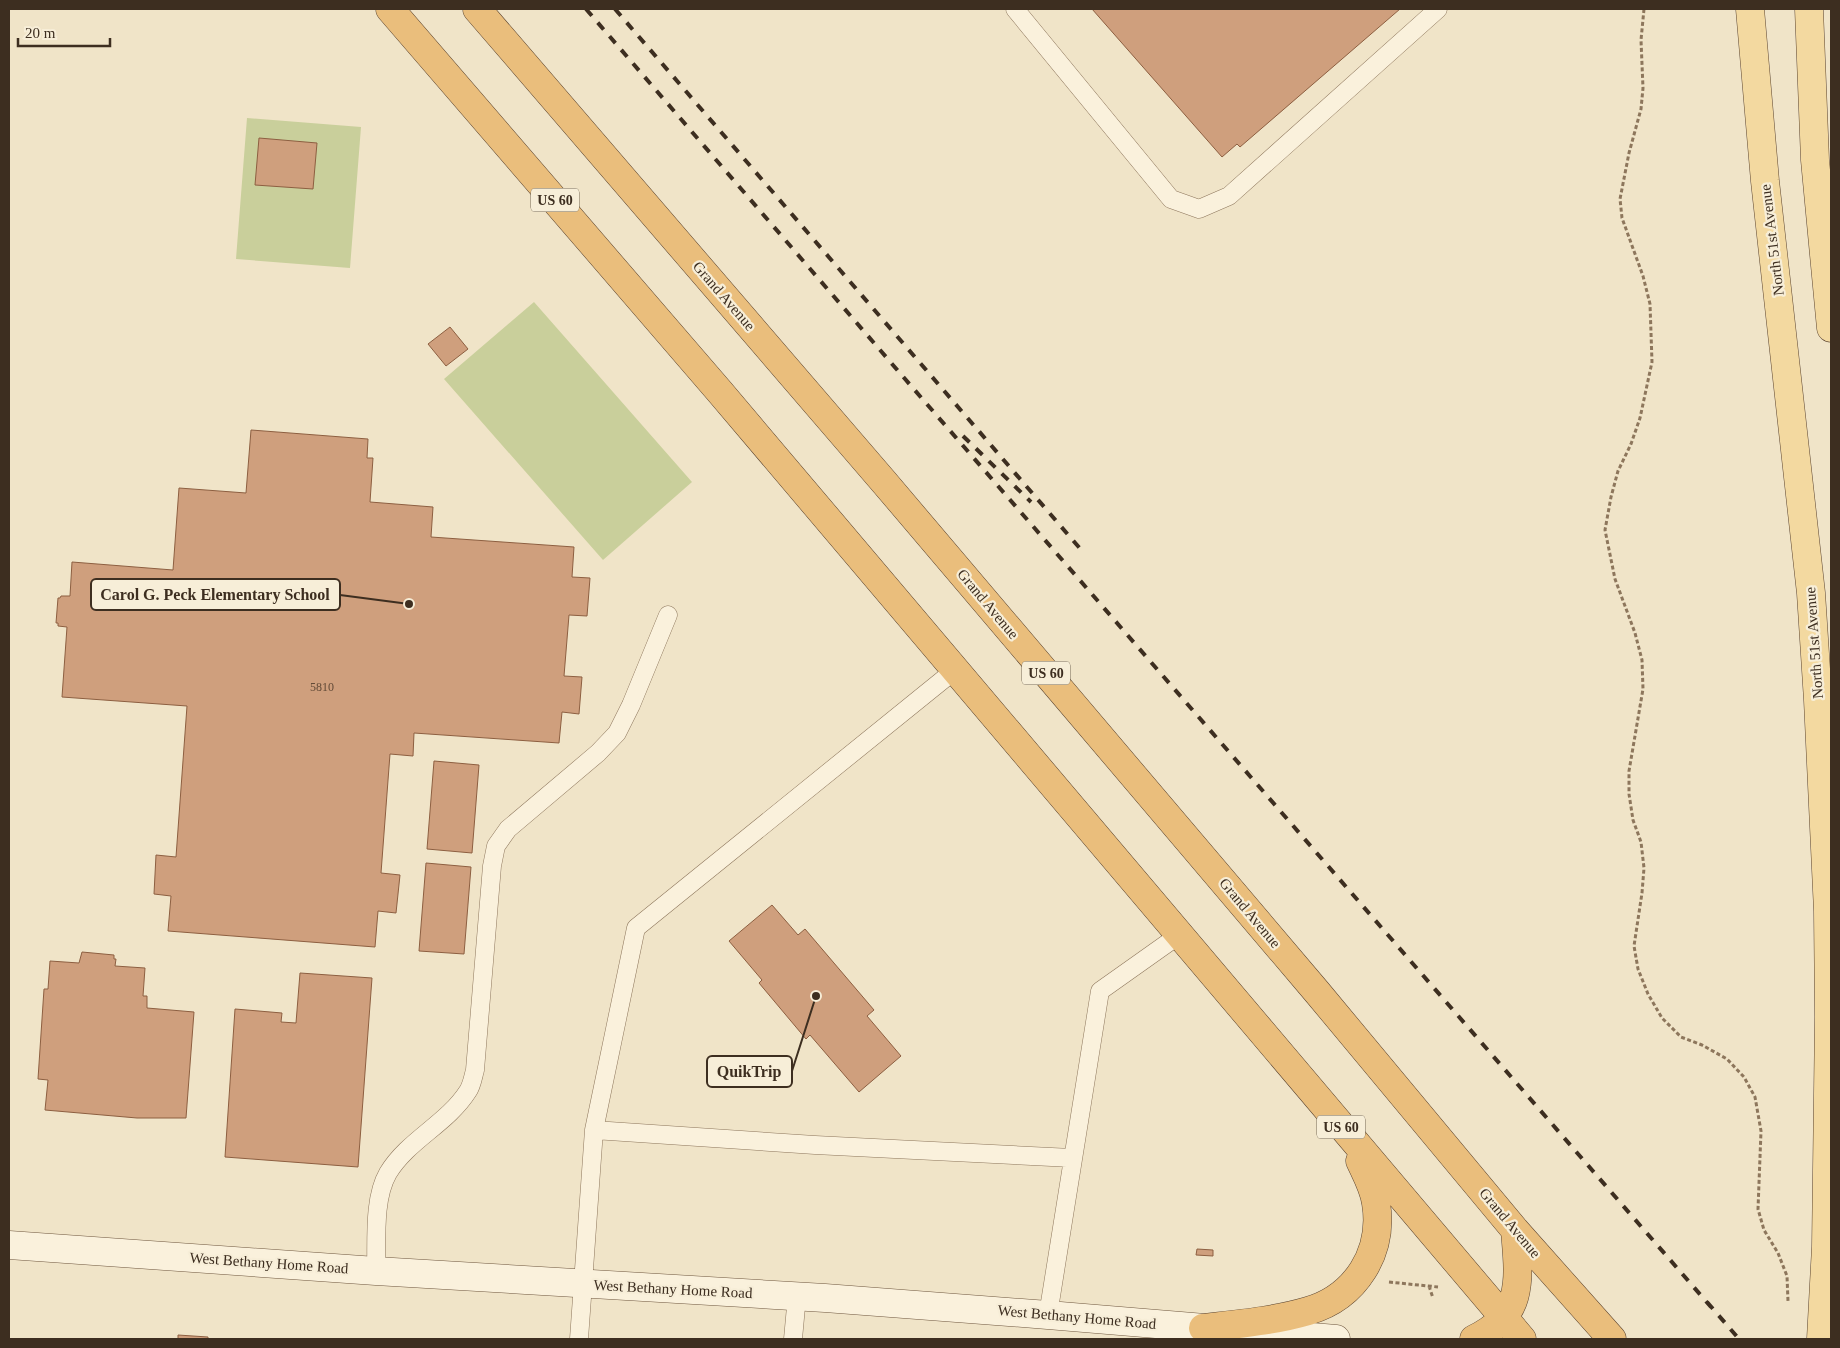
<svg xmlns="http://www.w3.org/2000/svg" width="1840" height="1348" viewBox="0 0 1840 1348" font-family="Georgia,serif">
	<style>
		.green { fill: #c9cf9b }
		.building { fill: #cf9f7d; stroke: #8d5f41 }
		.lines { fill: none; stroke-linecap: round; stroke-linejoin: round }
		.service-casing { stroke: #8d765c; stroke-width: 19 }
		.secondary-casing { stroke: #6f573f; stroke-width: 29 }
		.primary-casing { stroke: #5b4430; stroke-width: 29 }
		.trunk-casing { stroke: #5b4430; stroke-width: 29 }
		.path { stroke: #8d765c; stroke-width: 3; stroke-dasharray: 4 2.5; stroke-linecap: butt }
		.service { stroke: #faf1dc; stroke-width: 18 }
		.secondary { stroke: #faf1dc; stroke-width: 28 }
		.primary { stroke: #f3d9a0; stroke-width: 28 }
		.trunk { stroke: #eabe7c; stroke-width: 28 }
		.rail { stroke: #3d2e20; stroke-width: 4; stroke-dasharray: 9 9; stroke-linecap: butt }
		.labels { text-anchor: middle; stroke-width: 4.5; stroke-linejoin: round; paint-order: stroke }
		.number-label { font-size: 12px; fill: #624a37 }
		.shield { fill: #f7eed8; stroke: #756857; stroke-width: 1 }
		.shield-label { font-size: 14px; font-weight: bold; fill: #3d2e20 }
		.street-label { font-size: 15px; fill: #3d2e20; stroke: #f7eed8 }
		.leader { fill: none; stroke: #3d2e20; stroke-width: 2 }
		.callout-dot { fill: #3d2e20; stroke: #f7eed8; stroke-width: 2 }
		.callout { fill: #f7eed8; stroke: #3d2e20; stroke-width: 2 }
		.callout-label { font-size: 16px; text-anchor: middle; font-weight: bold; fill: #3d2e20 }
	</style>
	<rect width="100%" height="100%" fill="#f0e4c8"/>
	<!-- green -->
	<path class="green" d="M247 118 361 127 350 268 236 259Z
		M534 302 692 482 603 560 444 379Z"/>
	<!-- building -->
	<path class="building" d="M1092 9H1400L1240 147 1237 144 1222 157Z
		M259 138 317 143 313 189 255 185Z
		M450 327 468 349 446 366 428 344Z
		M251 430 368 439 367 458H373L370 502 433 507 431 537 574 547 572 577 590 578 587 616 569 615 564 676 582 677 579 714 562 712 559 743 414 733 413 756 390 754 381 873 400 875 396 913 378 911 375 947 168 931 171 896 154 894 156 855 176 857 187 706 62 697 67 627 58 626V623H56L58 598H60L61 596H70L72 562 173 570 179 488 246 493Z
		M434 761 479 765 472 853 427 849Z
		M426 863 471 867 464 954 419 951Z
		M772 905 798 935 805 929 874 1010 867 1016 901 1056 859 1092 810 1035 806 1039 759 983 762 980 729 941Z
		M82 952 114 955V959H116L115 966 145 968 143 996H147V1008L194 1012 186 1118H137L45 1110 48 1080 38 1079 44 989H48L50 961 79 963Z
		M300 973 372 978 358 1167 225 1157 235 1009 282 1013 281 1022 296 1023Z
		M1197 1249 1213 1250V1256L1196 1255Z
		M178 1335 208 1337V1339H178Z"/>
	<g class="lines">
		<!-- service casing -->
		<g class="service-casing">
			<path id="service" d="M1015 9 1171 199 1199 209 1229 196 1438 9
				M594 1130 636 928 955 670
				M376 1271C377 1241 373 1199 388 1173 408 1140 447 1124 468 1091 472 1085 473 1077 475 1070L492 866 496 846 508 829 598 753 617 733 631 705 668 615
				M1048 1315 1100 991 1179 935
				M579 1339 594 1130 815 1145 1072 1158
				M793 1339 797 1296"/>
		</g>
		<!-- secondary casing -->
		<g class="secondary-casing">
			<path id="secondary" d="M9 1245 376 1271 825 1298 1048 1315 1336 1339"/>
		</g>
		<!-- primary casing -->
		<g class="primary-casing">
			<path id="primary" d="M1750 9 1765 181 1811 593 1818 700 1828 911 1829 1017 1826 1247 1821 1339
				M1809 9 1815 160 1831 328"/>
		</g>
		<!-- trunk casing -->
		<g class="trunk-casing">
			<path id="trunk" d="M390 9 720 392 1522 1339
				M477 9 884 482 1317 992 1515 1230 1612 1339
				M1203 1328C1238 1324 1274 1321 1308 1311 1356 1297 1384 1252 1376 1203 1374 1188 1366 1174 1360 1161
				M1474 1339C1525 1315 1519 1279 1515 1230"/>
		</g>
		<!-- path -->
		<path class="path" d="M1644 9 1641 40 1643 88 1641 109 1629 153 1620 199 1622 218 1643 276 1650 304 1652 362 1640 418 1631 444 1618 471 1611 497 1605 530 1615 579 1635 633 1642 660 1643 689 1629 771V794L1633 820 1641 842 1644 868 1642 893 1634 946 1638 969 1648 994 1662 1018 1681 1037 1702 1045 1727 1059 1744 1077 1755 1097 1761 1131 1758 1209 1764 1230 1778 1253 1787 1276 1788 1301
			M1389 1282 1438 1287
			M1429 1286 1433 1298"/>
		<!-- service -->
		<use href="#service" class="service"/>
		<!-- secondary -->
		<use href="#secondary" class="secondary"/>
		<!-- primary -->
		<use href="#primary" class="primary"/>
		<!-- trunk -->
		<use href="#trunk" class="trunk"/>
		<!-- rail -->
		<path class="rail" d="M586 9 899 372 1711 1307
			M615 9 1083 552
			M963 436 1031 502
			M1707 1302 1739 1339"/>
	</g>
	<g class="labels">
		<!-- number labels -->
		<g class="number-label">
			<text x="322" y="691">5810</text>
		</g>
		<!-- shield labels -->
		<g class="shield">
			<rect x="531" y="188.5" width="48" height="23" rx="4"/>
			<rect x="1022" y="661.5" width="48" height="23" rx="4"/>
			<rect x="1317" y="1115.5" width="48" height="23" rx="4"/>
		</g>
		<g class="shield-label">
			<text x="555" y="205">US 60</text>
			<text x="1046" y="678">US 60</text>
			<text x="1341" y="1132">US 60</text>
		</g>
		<!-- street labels -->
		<g class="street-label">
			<text transform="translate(1772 240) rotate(-97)" y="5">North 51st Avenue</text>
			<text transform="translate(724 296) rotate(49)" y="5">Grand Avenue</text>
			<text transform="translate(988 604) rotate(50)" y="5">Grand Avenue</text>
			<text transform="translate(1814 643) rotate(-94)" y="5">North 51st Avenue</text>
			<text transform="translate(1250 913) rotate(50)" y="5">Grand Avenue</text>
			<text transform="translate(1510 1223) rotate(50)" y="5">Grand Avenue</text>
			<text transform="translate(269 1263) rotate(4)" y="5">West Bethany Home Road</text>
			<text transform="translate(673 1289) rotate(3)" y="5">West Bethany Home Road</text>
			<text transform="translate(1077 1317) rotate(5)" y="5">West Bethany Home Road</text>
		</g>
	</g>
	<!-- callouts -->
	<path class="leader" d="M409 604L340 595M816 996L792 1071"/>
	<g class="callout-dot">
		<circle cx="409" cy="604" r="5"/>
		<circle cx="816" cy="996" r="5"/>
	</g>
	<g class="callout">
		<rect x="91" y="579" width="249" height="31" rx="5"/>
		<rect x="707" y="1056" width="85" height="31" rx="5"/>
	</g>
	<g class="callout-label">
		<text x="215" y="600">Carol G. Peck Elementary School</text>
		<text x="749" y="1077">QuikTrip</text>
	</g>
	<!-- border -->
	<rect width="1840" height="1348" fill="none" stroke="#3d2e20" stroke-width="20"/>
	<!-- scale -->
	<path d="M18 38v8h92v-8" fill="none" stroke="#3d2e20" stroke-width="2.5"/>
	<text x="25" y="38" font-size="15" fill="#3d2e20" stroke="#f7eed8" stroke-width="4" paint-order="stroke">20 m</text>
</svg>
